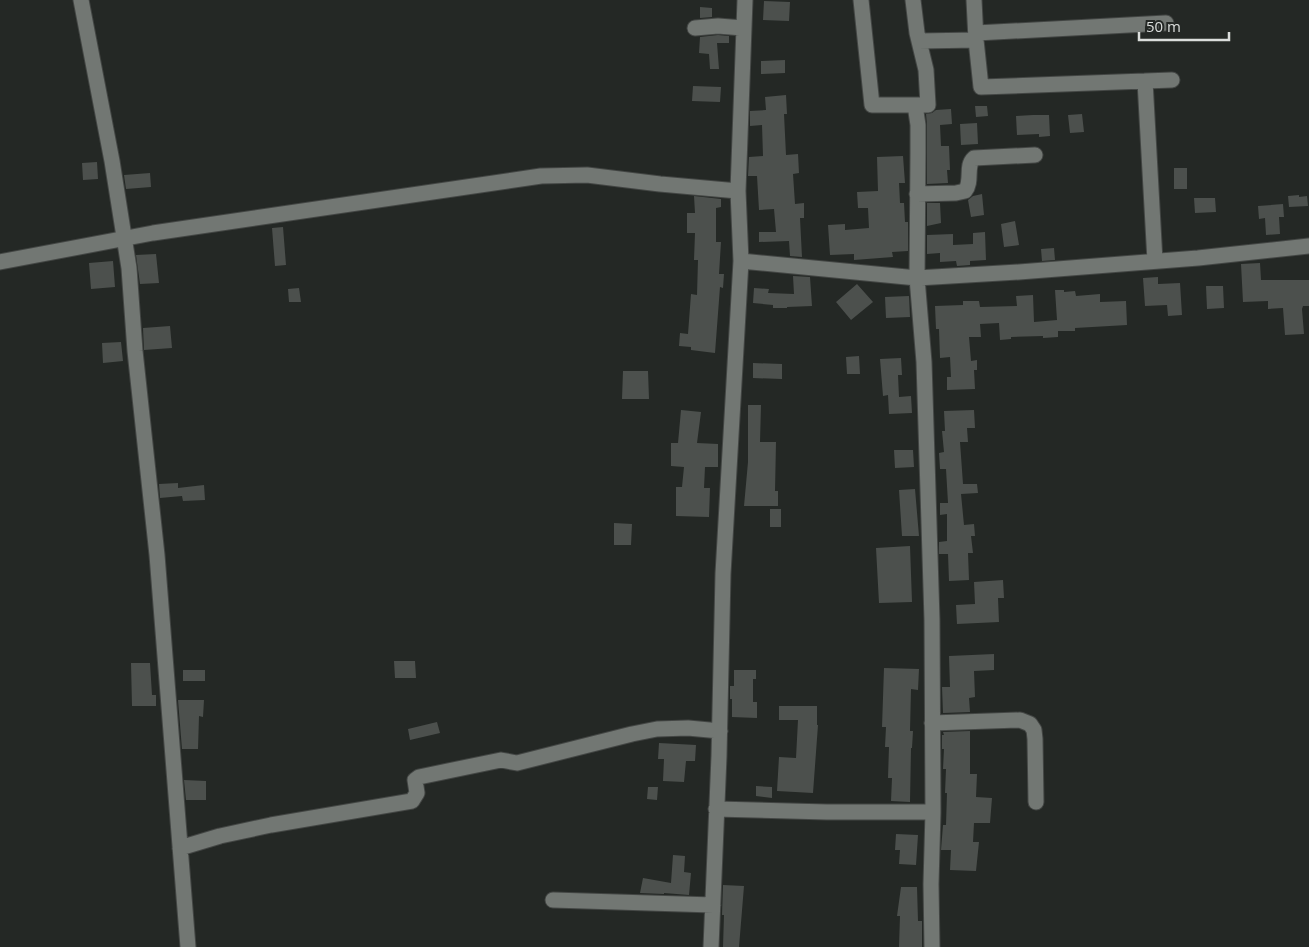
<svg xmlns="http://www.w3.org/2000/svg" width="1309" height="947" viewBox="0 0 1309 947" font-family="'Open Sans',sans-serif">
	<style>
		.building { fill: #4c504d }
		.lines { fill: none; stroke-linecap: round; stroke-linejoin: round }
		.minor-casing { stroke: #434644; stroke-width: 17 }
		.minor { stroke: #727773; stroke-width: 15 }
	</style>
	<rect width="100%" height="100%" fill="#242825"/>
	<!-- building -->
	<path class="building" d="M764 1 790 2 789 21 763 20Z
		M700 7 712 8V17L700 18Z
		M718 35 729 36V43H717L719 69H710L709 54 699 53 700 37Z
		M785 60V73L761 74V61Z
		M693 86 721 87 720 102 692 101Z
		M786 95 787 114H784L786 155 798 154 799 173 793 174 795 204 804 203V218H800L802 257 790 256 789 241 759 242V232H776L774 209 759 210 757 176H748L749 157 763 156 762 125 750 126V111L766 110 765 97Z
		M975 106H987L988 116 976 117Z
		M951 109 952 124 940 125 941 146H949L950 170H947L948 183 927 184V125L926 114 932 113 936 110Z
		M1082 114 1084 132 1070 133 1068 115Z
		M1033 115H1049L1050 136 1039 137V134L1017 135 1016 116Z
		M977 123 978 144 961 145 960 124Z
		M903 156 905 183H899L900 203H904L905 222H908V251L892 252 893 257 854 260V254L830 255 828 225 845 224V230L869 228 868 208H858L857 192 878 191 877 157Z
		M97 162 98 179 83 180 82 163Z
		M1174 168H1187V189H1174Z
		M150 173 151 187 126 189 124 175Z
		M982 194 984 215 971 217 968 200 973 196Z
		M1299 195V197L1307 196 1308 206 1289 207 1288 196Z
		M694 196 721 199V207L716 208V242H721L719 274H724L723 288 720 287 715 353 691 350V347L679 346 680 333 688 334 691 294 697 295 698 260H694L695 233H687V213H695Z
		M1194 198H1215L1216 212 1195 213Z
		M927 203H940L941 223 927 226Z
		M1283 204 1284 217H1279L1280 234 1266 235 1265 218 1259 219 1258 206Z
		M1015 221 1019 245 1004 247 1001 224Z
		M283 227 286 265 275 266 272 228Z
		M985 232 986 260 970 261V265L957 266 956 261 940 262V253L927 254V235L953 234V245L973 244V233Z
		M1054 248 1055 260 1042 261 1041 249Z
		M156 254 159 283 140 284 136 255Z
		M113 261 115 287 91 289 89 263Z
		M1260 263 1261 280H1309V306H1303L1302 309 1304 334 1285 335 1283 308 1268 309V301L1243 302 1241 264Z
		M793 276 810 277 812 306 787 307V308H773V305L753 303 754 288 769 289 768 293 794 294Z
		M1158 277V284L1180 283 1182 315 1168 316 1167 305 1145 306 1143 278Z
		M857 284 873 302 851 320 836 302Z
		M1206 286H1223L1224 308 1207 309Z
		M299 288 301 302H289L288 289Z
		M1055 290H1064V292L1075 291 1076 296 1100 294V302L1126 301 1127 325 1075 328V331H1058V337L1043 338V336L1011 337V339L1000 340 999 323 980 324 981 337H969L971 361 977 360V370H974L975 389 947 390V377H951L950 357 940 358 939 329H936L935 306 963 305V301H979L980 307 1017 306 1016 296 1033 295 1034 322 1057 320Z
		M909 296 910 317 886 318 885 297Z
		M170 326 172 348 144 350 143 328Z
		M121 342 123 361 103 363 102 343Z
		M859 356 860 374H847L846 357Z
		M901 358 902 375H898L899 397 911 396 912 413 889 414 888 395 883 396 880 359Z
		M753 363 782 364V379L753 378Z
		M623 371H648L649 399H622Z
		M748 405H761L760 442H776L775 491H778V506H744L748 462Z
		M681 410 701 412 697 443 718 444V467H705L704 488H710L709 517 676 516V487H682L684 467 671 466V443H678Z
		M974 410 975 428H967L968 442H960L963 484H977L978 493 961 494 964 525 974 524 975 536H971L973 553H968L969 580 949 581 948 554H939V542L947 541V514L940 515V503H948L946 469H940L939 453 944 452 942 431H945L944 411Z
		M894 450H913L914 467 895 468Z
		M178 483V488L204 485 205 500 183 501 182 496 160 498 159 484Z
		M915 489 919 536H902L899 490Z
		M770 509H781V527H770Z
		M614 523 632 524 631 545H614Z
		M910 546 912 602 879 603 876 548Z
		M1003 580 1004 598H998L999 622 957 624 956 605 975 604 974 582Z
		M994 654V670L974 671 975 697 969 698 970 712 943 713 942 687H950L949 656Z
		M394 661H415L416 678H395Z
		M131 663H150L152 695H156V706H132Z
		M884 668 919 669 918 690 911 689 910 731H913L912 748H911L910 802 891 801 892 778H888L889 747H885L886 727H882Z
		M183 670H205V681H183Z
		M734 670H756V679H753V702H757V718L732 717V699H730V686H734Z
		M178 700H204L203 717 199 716 198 749H182Z
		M779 706H817V725H818L813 793 777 791 779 757 796 758 798 720H779Z
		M437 722 440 733 410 740 408 729Z
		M970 731V774H977L976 797 992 798 990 823H974L973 842H979L976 871 950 870 951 850H941L943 825H946L947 793H945L946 769H943L944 749H942V735H944L943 732Z
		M659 743 696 745 695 761H686L684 782 663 781 664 759H658Z
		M184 780 206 781V800H186Z
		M756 786 772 787V798L756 796Z
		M648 787H658L657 800 647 799Z
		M896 834 918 835 916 865 899 864 900 850H895Z
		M673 855 685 856 684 872 691 873 689 895 664 893V894L640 893 643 878 671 883Z
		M723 885 744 886 739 947H723L724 915H722Z
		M901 887H917L918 921H922V947H899L900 916H897Z"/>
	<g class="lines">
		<!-- minor casing -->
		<g class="minor-casing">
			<path id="minor" d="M81 0 112 161 129 268 135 351 157 555 188 947
				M861 0 872 105H915
				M913 0 917 33 926 70 928 105H915L918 125V153L917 278 924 362 932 620 933 812 931 884 932 947
				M695 28 718 26 743 28
				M976 33 1166 23
				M976 40 981 87 1172 80
				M919 41 976 40 974 0
				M1145 81 1155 261
				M917 194 956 193 965 191C973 181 965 166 974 158L1035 155
				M741 261 917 278 1019 272 1198 258 1309 246
				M0 262 153 233 541 176 587 175 660 184 738 191
				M932 723 1020 720 1030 724 1034 730 1035 739 1036 802
				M716 809 827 812H933
				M180 848 220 836 271 825 412 801 417 793 415 780 419 777 501 760 517 763 632 734 657 729 688 728 720 731
				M553 900 713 905
				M711 947 719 756 723 574 741 261 738 191 745 0"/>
		</g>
		<!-- minor -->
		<use href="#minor" class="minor"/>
	</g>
	<!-- scale -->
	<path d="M1139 32v8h90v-8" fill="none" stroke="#dbdedc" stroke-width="2.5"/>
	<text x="1146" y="32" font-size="15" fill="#dbdedc" stroke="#242825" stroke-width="4" paint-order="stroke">50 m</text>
</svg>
